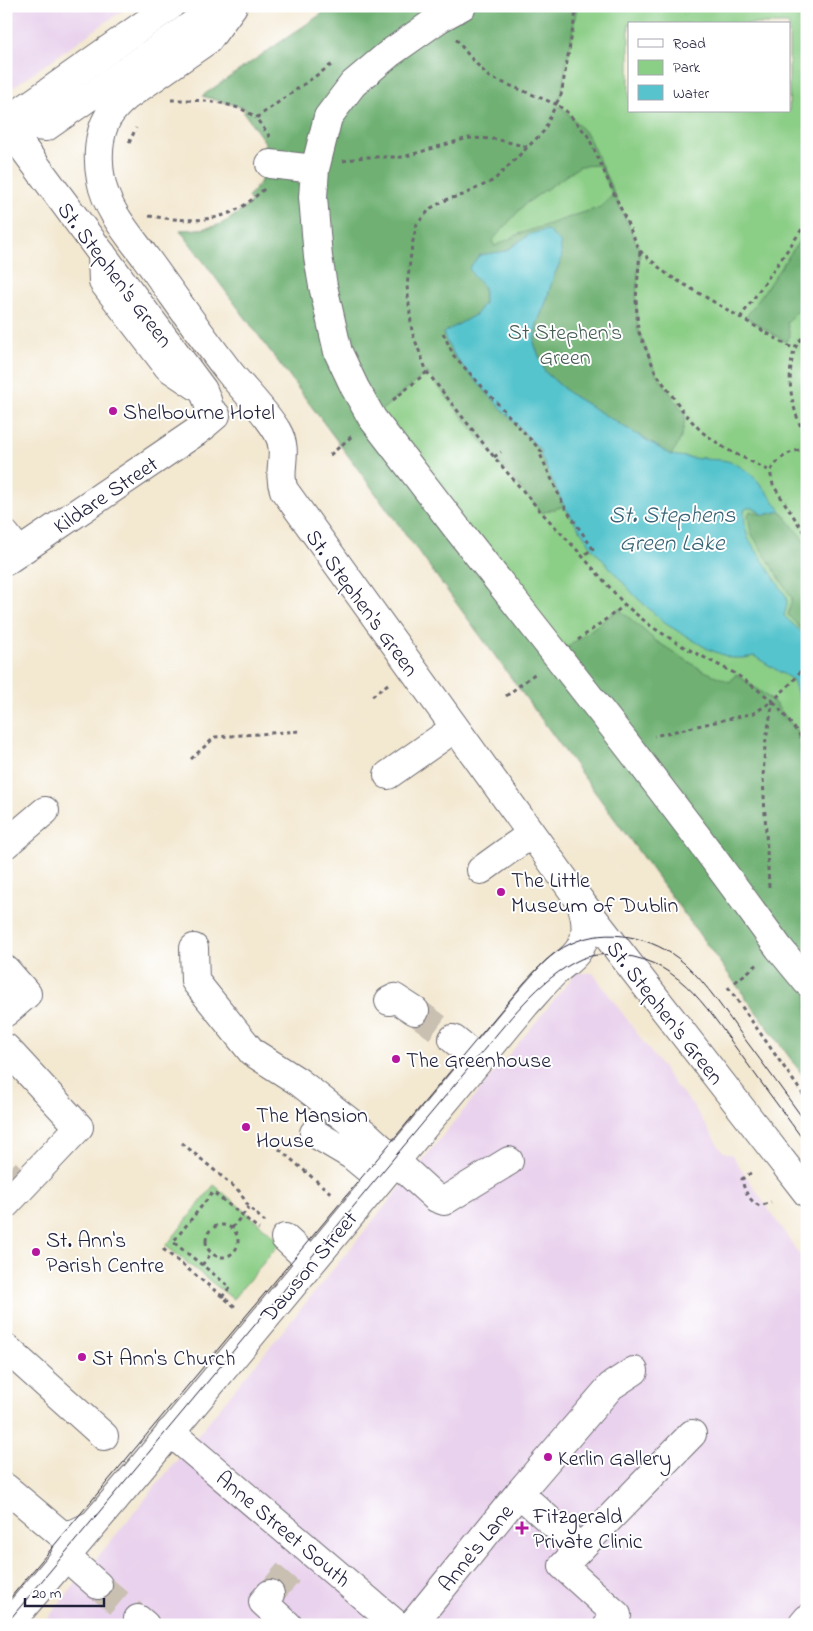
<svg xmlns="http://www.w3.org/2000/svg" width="813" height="1631" viewBox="0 0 813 1631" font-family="'Indie Flower',sans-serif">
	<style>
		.built { fill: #e9d2ed }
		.green { fill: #8bce86; stroke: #567860; fill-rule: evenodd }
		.forest { fill: #70b173; stroke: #496a57; fill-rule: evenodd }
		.water { fill: #57c4cd; stroke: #3c7384 }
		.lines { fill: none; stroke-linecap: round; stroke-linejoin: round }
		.minor-tunnel { stroke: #c9c0b2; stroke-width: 28; stroke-dasharray: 28 14; stroke-linecap: butt }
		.minor-casing { stroke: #6b676f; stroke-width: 30 }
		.major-casing { stroke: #6b676f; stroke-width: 30 }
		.path { stroke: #6b676f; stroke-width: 3; stroke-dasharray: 4 4; stroke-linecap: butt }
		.minor { stroke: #fff; stroke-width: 28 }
		.major { stroke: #fff; stroke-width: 28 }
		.tram { stroke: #22223b; stroke-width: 1 }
		.poi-dot { fill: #b5179e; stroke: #fff; stroke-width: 2 }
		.labels { text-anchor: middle; stroke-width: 4; stroke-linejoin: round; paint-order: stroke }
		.street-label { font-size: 22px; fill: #22223b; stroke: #fff }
		.park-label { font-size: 22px; fill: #475e55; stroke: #fff }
		.poi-label { font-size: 22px; fill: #22223b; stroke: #fff; text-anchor: start }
		.water-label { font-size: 24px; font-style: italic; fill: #376375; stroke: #fff }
	</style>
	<rect width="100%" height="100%" fill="#fff"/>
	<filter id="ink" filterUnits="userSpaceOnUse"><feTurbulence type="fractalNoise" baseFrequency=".02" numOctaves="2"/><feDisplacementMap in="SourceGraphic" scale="10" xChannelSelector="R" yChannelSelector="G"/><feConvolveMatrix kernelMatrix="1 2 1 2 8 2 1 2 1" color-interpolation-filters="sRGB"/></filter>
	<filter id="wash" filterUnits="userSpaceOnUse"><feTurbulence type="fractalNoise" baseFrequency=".0096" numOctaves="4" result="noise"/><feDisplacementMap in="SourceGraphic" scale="20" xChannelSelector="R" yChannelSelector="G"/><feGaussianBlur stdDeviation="1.12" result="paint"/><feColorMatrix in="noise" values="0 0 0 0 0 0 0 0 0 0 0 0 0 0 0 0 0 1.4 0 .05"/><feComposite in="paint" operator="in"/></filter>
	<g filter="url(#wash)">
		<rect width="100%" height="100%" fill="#f3e8d0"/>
		<!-- built -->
		<path class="built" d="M6 6H129L9 90 6 89Z
			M576 973H593L675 1085 692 1104 722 1151 732 1155 807 1266V1625H42Z"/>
		<!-- green -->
		<path class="green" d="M333 6H807V1081L341 446 180 230C217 229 223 226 252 202L248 198 261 181 265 142 244 113 245 108 202 96ZM629 24H789V111H629Z
			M214 1185 281 1242 233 1299 166 1246Z"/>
		<!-- forest -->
		<path class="forest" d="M333 6H577L561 95 556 104 566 111 588 136 640 251 636 299 638 330 656 373 685 414C684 432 682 439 671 455L570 394 545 372 534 343 537 324 546 302 553 278 562 258 530 234 506 251 497 253 474 277 484 287V303L475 315 443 334 454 356 542 452 541 454 564 506 542 513 494 457 427 372 372 418 557 655 619 609 656 641 702 670 730 682 736 674 773 701 799 734 797 735 807 766V1081L341 446 180 230C217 229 223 226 252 202L248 198 261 181 265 142 244 113 245 108 202 96ZM599 165 613 195 600 207 519 234 495 246 492 241 525 204 580 166Z
			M807 230V284L805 290 807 311 800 309 787 322 790 336 786 342 746 317Z
			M750 511 764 515 781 511 807 545V635L788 615 792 598 751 533 748 515Z"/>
		<!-- water -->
		<path class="water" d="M547 230 560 242 562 258 553 278 546 302 537 324 534 343 545 372 570 394 671 455 700 459 701 457H703L704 459C711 460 720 459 727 461 752 468 767 492 781 511L764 515 753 508H747L744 510 745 526 748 538 786 596 787 604 784 616 807 637V712L799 698 793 680 754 656 744 658H731L708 649 666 624 636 597 593 549 564 506 540 454 542 452 466 370C456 358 448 348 443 333L475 315 484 303V287L474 277 469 268 480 255 506 251 530 234Z"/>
	</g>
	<g filter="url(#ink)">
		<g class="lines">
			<!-- minor-tunnel -->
			<path class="minor-tunnel" d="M415 1011 453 1039
				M6 1172 12 1178
				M98 1585 138 1619
				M270 1594 294 1566"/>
			<!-- minor casing -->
			<g class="minor-casing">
				<path id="minor" d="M462 6 440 18 390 53 353 84 328 117 315 169 313 197 318 257 323 286 338 352 355 388 372 418 456 527 625 742 699 839 779 948 807 982
					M6 122 170 6
					M270 164 315 169
					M102 254 103 282 168 367 201 389
					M6 535 19 552
					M388 775 455 728
					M6 844 45 811
					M481 870 531 834
					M580 901 807 1193
					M194 948 195 981 252 1052 299 1082 368 1136 436 1198 444 1201 509 1161
					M6 970 27 994 6 1012
					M389 1001 395 998 415 1011
					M453 1039 479 1060
					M6 1048 79 1127 6 1204
					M314 1133 351 1155 380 1179
					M285 1238 311 1262
					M6 1348 104 1436
					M170 1432 397 1625
					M6 1488 62 1535 75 1533 90 1526
					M519 1493 580 1548
					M65 1556 98 1585
					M270 1594 263 1602 288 1625
					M138 1619 145 1625
					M412 1625 519 1493 611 1386 634 1371
					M608 1625 617 1615 563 1566 692 1434
					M802 1625 807 1619"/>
			</g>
			<!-- major casing -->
			<g class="major-casing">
				<path id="major" d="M6 123 46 127 219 6
					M6 125 203 390C210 406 212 411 203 427
					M6 561 196 432 216 415
					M8 1625 137 1473 525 1005C535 994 544 983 554 973 561 966 571 960 577 952 590 937 586 917 580 901L284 490C276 470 290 453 277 431 263 408 243 390 227 369 199 333 173 295 146 258 129 235 106 209 101 180 97 160 98 134 108 117 113 109 119 103 126 97L208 40 233 6"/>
			</g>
			<!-- path -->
			<path class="path" d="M577 6 561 95 556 104 566 111 588 136 640 251 668 275 794 349
				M456 39 470 57 489 77 556 104 544 131 494 180 463 195 448 199 431 208 417 224 412 245 407 286 412 332 427 372 494 457 542 513 577 550 625 605 652 627 684 647 736 674 773 701 754 713 654 736
				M171 100C198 100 234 100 256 118
				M270 137 256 118 334 63
				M129 143 136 128
				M343 161 364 157H403L468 138 495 139 528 147
				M149 216C177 220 210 224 236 210 246 205 255 197 264 189
				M640 252 636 299 638 330 656 373 685 414 702 432 726 449 770 471
				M740 318 807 222
				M807 332C803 337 796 344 794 351 785 384 793 411 807 441
				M443 333 454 356 542 452 540 454 564 506 593 549 582 556
				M393 400 427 372
				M807 448C787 453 783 454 770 471L773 485 807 537
				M330 455 352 436
				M494 457 501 452
				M578 640 625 605
				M372 696 388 684
				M506 696 537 672
				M774 702 799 734 807 748
				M191 759 215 737 300 731
				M769 887 763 778 765 745 773 701 794 680 807 662
				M735 982 758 964
				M728 987 807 1100
				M182 1143 239 1191 249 1207 265 1222
				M279 1149 333 1195
				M751 1173 742 1179C744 1191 750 1202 760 1206L771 1202
				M206 1241a16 16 0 1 1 32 0a16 16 0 1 1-32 0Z
				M232 1228 249 1207
				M163 1249 238 1309
				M202 1265 211 1254
				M222 1297 230 1287 173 1242 213 1192 259 1229"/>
			<!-- minor -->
			<use href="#minor" class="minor"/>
			<!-- major -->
			<use href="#major" class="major"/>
			<!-- tram -->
			<path class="tram" d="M6 1603 524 983C537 969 552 952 570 944 607 926 654 937 684 963 708 985 725 1012 744 1038 765 1066 786 1095 807 1124
				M6 1624 477 1058C506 1024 539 978 581 959 592 954 609 954 622 955 683 962 711 1015 744 1059 765 1088 786 1116 807 1145"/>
		</g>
	</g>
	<!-- markers -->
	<g class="poi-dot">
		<circle cx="113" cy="411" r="5"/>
		<circle cx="501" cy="892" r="5"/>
		<circle cx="396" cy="1059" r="5"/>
		<circle cx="246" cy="1127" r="5"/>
		<circle cx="36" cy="1252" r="5"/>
		<circle cx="82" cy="1357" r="5"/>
		<circle cx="548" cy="1457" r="5"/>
		<path d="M519.5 1520.5h5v5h5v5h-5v5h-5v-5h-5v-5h5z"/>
	</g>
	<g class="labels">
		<!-- street labels -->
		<g class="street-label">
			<text transform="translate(116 274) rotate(53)" y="8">St. Stephen's Green</text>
			<text transform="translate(105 494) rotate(-34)" y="8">Kildare Street</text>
			<text transform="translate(363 602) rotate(54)" y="8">St. Stephen's Green</text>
			<text transform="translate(666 1012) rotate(52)" y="8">St. Stephen's Green</text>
			<text transform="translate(308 1266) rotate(-50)" y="8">Dawson Street</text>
			<text transform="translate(284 1528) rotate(40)" y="8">Anne Street South</text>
			<text transform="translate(475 1547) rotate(-51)" y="8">Anne's Lane</text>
		</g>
		<!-- park labels -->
		<g class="park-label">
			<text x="565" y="339">St Stephen's<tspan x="565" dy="25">Green</tspan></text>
		</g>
		<!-- poi labels -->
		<g class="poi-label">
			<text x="123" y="419">Shelbourne Hotel</text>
			<text x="511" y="887">The Little<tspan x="511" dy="25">Museum of Dublin</tspan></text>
			<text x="406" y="1067">The Greenhouse</text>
			<text x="256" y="1122">The Mansion<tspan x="256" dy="25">House</tspan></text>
			<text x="46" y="1247">St. Ann's<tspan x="46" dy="25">Parish Centre</tspan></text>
			<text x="92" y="1365">St Ann's Church</text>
			<text x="558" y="1465">Kerlin Gallery</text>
			<text x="533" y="1523">Fitzgerald<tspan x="533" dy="25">Private Clinic</tspan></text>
		</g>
		<!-- water labels -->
		<g class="water-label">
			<text x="672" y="522">St. Stephens<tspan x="672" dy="28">Green Lake</tspan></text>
		</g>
	</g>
	<!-- margin -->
	<rect width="813" height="1631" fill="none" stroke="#fff" stroke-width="25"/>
	<!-- legend -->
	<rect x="628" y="22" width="162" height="90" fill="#ffffff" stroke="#a7a7b1"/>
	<rect x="638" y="39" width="25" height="8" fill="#ffffff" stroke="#a7a7b1"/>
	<text x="673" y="48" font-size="15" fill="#22223b">Road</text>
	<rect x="638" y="60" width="25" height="15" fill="#8bce86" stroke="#a7a7b1"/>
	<text x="673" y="72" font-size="15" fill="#22223b">Park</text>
	<rect x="638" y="85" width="25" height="15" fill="#57c4cd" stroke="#a7a7b1"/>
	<text x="673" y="98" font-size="15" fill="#22223b">Water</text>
	<!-- scale -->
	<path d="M25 1598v8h79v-8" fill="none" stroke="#22223b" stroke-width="2.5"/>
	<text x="32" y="1598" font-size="15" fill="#22223b" stroke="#ffffff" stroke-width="4" paint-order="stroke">20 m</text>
</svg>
